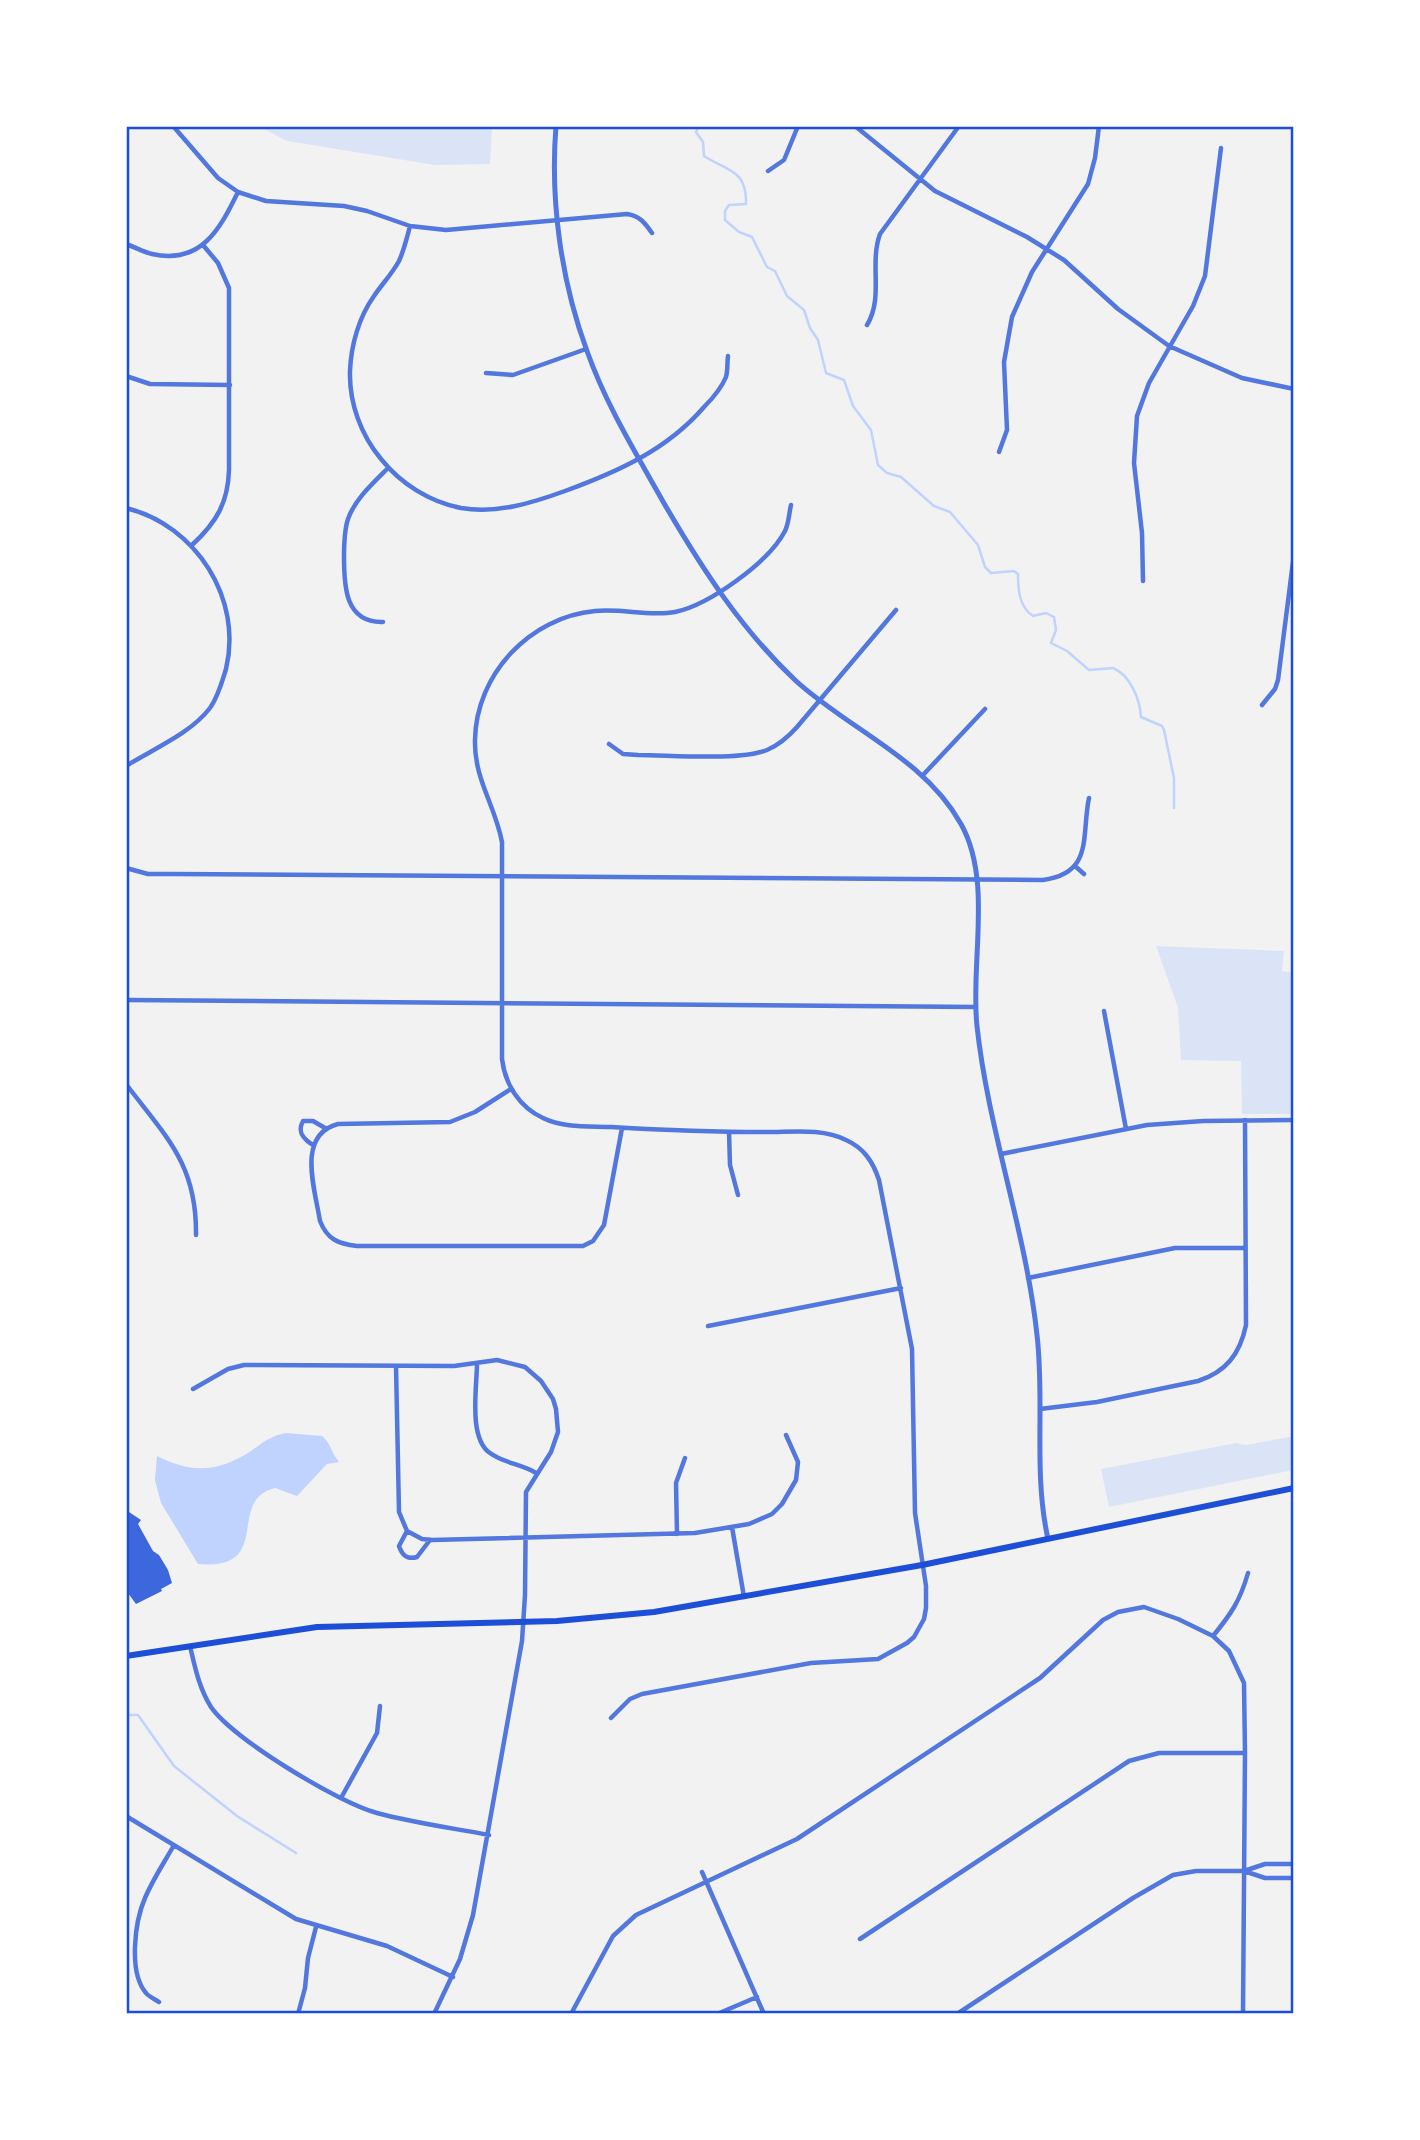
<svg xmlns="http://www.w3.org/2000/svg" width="1420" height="2140" viewBox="0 0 1420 2140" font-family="Bitter,serif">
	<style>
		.green { fill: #dbe4f7 }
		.water { fill: #bfd3fe }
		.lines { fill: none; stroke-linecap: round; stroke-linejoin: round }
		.stream { stroke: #bfd3fe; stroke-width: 2.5 }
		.building { fill: #3d67dc }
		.minor { stroke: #5277de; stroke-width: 4.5 }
		.tertiary { stroke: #5277de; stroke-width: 5 }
		.secondary { stroke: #1d4ed8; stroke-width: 6 }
		.neatline { fill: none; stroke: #1d4ed8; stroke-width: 2.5 }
	</style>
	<rect width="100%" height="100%" fill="#f2f2f2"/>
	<!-- green -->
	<path class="green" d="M258 126H492L490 164 435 165 287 141Z
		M1156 946 1284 951 1282 971 1294 973V1114H1242L1241 1061 1181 1060 1178 1008Z
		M1294 1436 1293 1470 1109 1507 1101 1469 1236 1443 1246 1445Z"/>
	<!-- water -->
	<path class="water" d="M286 1433 322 1436C330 1442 332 1454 339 1462L327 1464 297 1496 275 1488C225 1500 275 1571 198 1564L161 1503 155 1480 157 1456C190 1473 218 1473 251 1451 262 1443 272 1435 286 1433Z"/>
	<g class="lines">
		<!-- stream -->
		<path class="stream" d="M699 126 696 132 703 142 704 156C727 171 747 169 746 204L729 205 725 211V220L739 232 752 237 767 267 775 271 787 296 804 310 810 328 818 340 826 373 844 380 853 406 871 430 878 465 887 473 901 477 934 506 950 512 978 545 985 567 991 573 1014 571 1018 574C1018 589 1019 607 1033 616L1046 613 1054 617 1056 630 1051 643 1067 651 1089 670 1113 668C1130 675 1140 699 1141 717L1162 726 1164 730 1174 778V808
			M126 1715H138L174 1766 237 1816 296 1853"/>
	</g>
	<!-- building -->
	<path class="building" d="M126 1510 141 1520 138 1524 153 1551 159 1555 168 1570 172 1583 161 1589 162 1591 136 1604 128 1593 126 1594Z"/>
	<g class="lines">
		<!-- minor -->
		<path class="minor" d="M173 126 218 178 238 192 266 201 344 206 367 211 410 226 446 230 627 214C640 216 645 223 652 233
			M855 126 935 191 1027 237 1064 260 1118 309 1169 346 1242 378 1294 389
			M768 171 784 160 798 126
			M410 226C407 238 404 250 399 261 392 274 382 284 374 296 359 317 351 345 350 371 349 403 361 435 381 459 401 484 430 502 461 508 497 514 532 503 565 491 617 472 667 450 704 407 713 398 721 389 726 377 728 370 727 363 728 356
			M126 244C135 247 143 252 152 254 201 265 220 229 238 192
			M867 325C884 297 869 264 880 234L959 126
			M486 373 513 375 586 349
			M126 376 150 384 230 385
			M999 452 1007 430 1004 362 1012 317 1032 272 1088 184 1095 158 1099 126
			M126 508C196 525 243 599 226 669 222 682 218 697 210 708 190 734 153 749 126 766
			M192 545C216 523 228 503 229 470V288L218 263 203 245
			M1143 581 1142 533 1134 463 1137 416 1149 383 1193 306 1205 276 1221 148
			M383 622C345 623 344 586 344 557 344 545 344 531 348 519 355 499 373 483 388 468
			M1262 705 1275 689 1278 680 1294 554
			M609 744 623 754 638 755C671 755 739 761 767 750 779 745 789 736 797 727L896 610
			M923 775 985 709
			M1075 866 1084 874
			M126 868 148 874H170L1043 880C1094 873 1081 836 1089 798
			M126 1000 976 1007
			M1104 1011 1126 1129
			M126 1084C166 1137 197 1164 196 1235
			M511 1089 475 1112 450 1122 338 1124C296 1135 315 1189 320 1221 327 1239 338 1244 357 1246H583L593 1241 604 1225 622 1128
			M729 1132 730 1165 738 1195
			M313 1145C303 1139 297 1132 303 1121H313L325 1128
			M1001 1154 1147 1125 1203 1121 1294 1120
			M1028 1278 1175 1248H1245
			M708 1326 901 1288
			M477 1363C477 1387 468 1438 490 1453 503 1463 522 1464 536 1473
			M396 1366 399 1512 407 1531 422 1539 432 1540 695 1533 749 1524 772 1514 782 1504 796 1480 798 1462 786 1435
			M193 1389 228 1369 244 1365 454 1366 497 1360 525 1367 541 1381 553 1399 556 1409 558 1432 551 1452 526 1492 525 1595 522 1641 473 1915 460 1959 434 2014
			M1040 1409 1097 1402 1198 1381C1226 1372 1240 1354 1246 1325L1245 1120
			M732 1527 744 1597
			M407 1531 399 1546C402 1555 407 1560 417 1557L430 1540
			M677 1534 676 1483 685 1458
			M1213 1636C1231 1614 1240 1601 1248 1573
			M190 1646C195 1667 199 1688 211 1707 233 1739 339 1803 377 1813 414 1823 452 1828 489 1835
			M611 1718 630 1699 642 1694 811 1663 878 1659 907 1643 914 1637 924 1619 926 1608V1586L915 1513 912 1349 879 1180C873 1162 864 1148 846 1140 823 1128 792 1132 767 1132 715 1132 663 1130 611 1127 589 1126 563 1128 543 1118 519 1107 505 1084 502 1059V842C495 805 474 779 475 740 476 674 530 617 595 611 622 608 649 617 675 612 709 605 769 562 785 531 789 523 789 513 791 505
			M341 1798 377 1733 380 1706
			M126 1816 296 1919 387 1946 453 1977
			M1244 1871 1265 1864H1294
			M702 1872 764 2014
			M860 1939 1129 1761 1159 1753H1245
			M159 2002C155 1999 149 1997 146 1993 128 1972 135 1921 145 1898 153 1879 164 1863 174 1845
			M298 2014 305 1988 308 1958 316 1927
			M571 2014 613 1936 636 1915 797 1839 1040 1678 1103 1620 1118 1612 1144 1607 1178 1619 1213 1636 1229 1651 1244 1683 1245 1753 1243 2014
			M717 2014 757 1997
			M957 2014 1133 1898 1173 1875 1196 1871H1244L1265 1878H1294"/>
		<!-- tertiary -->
		<path class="tertiary" d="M556 126C550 200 561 281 587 351 606 405 637 455 665 505 703 570 741 629 796 681 850 730 924 758 961 824 993 881 970 964 977 1026 988 1129 1026 1232 1037 1335 1045 1403 1033 1472 1048 1539"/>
		<!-- secondary -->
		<path class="secondary" d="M126 1656 317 1627 557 1621 654 1612 922 1565 1294 1488"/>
	</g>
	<!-- border -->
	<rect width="1420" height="2140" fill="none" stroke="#ffffff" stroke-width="256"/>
	<rect x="128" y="128" width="1164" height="1884" class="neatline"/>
</svg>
